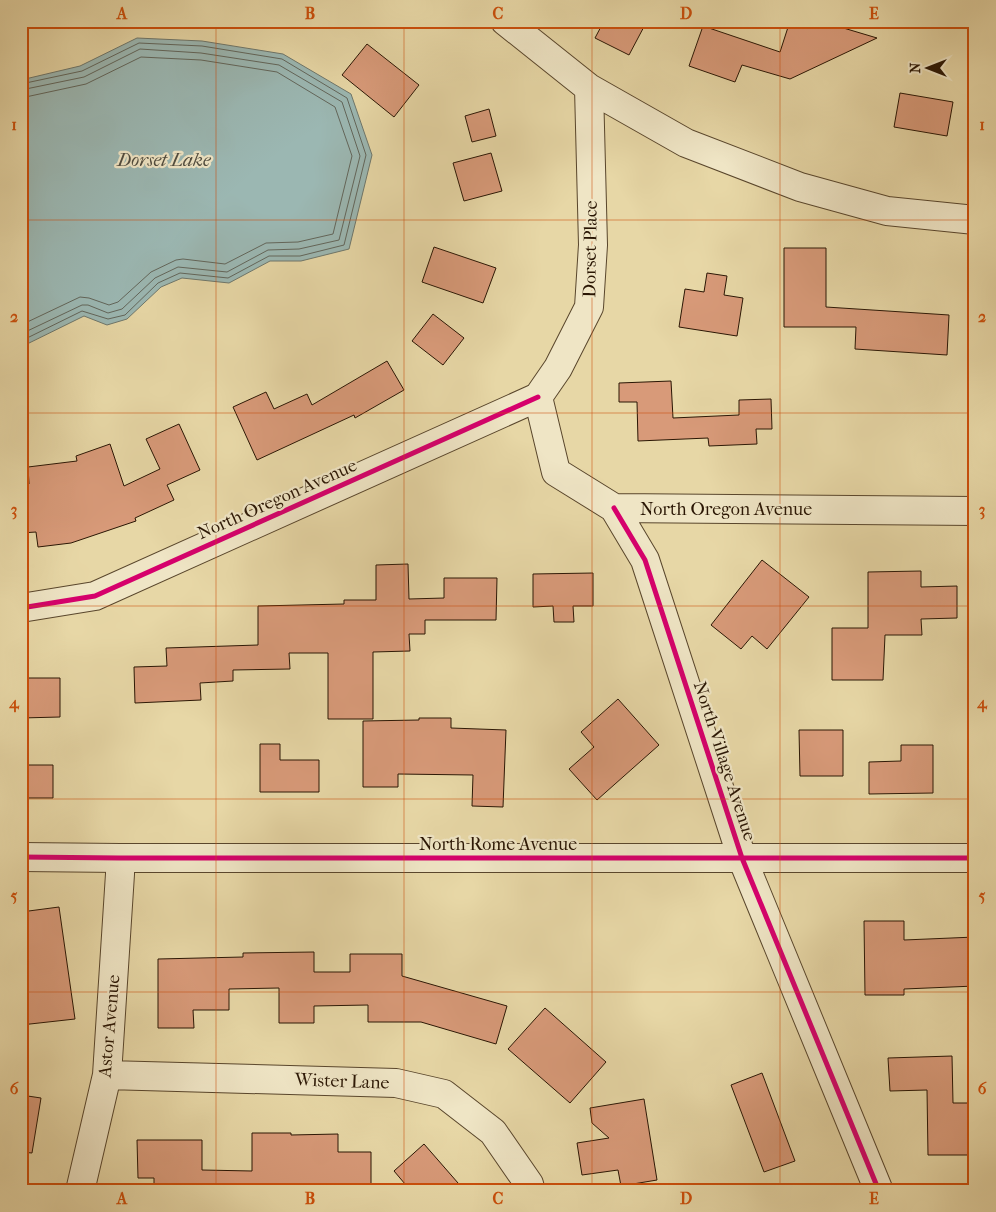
<svg xmlns="http://www.w3.org/2000/svg" width="996" height="1212" viewBox="0 0 996 1212" font-family="'IM FELL French Canon',serif">
	<style>
		.water { fill: #9bb7b2; stroke: #6e776c }
		.lines { fill: none; stroke-linecap: round; stroke-linejoin: round }
		.shore { stroke: #62665b; stroke-width: 1 }
		.building { fill: #d89a79; stroke: #2a1604 }
		.minor-casing { stroke: #59462c; stroke-width: 30 }
		.tertiary-casing { stroke: #59462c; stroke-width: 30 }
		.minor { stroke: #efe5c5; stroke-width: 28 }
		.tertiary { stroke: #efe5c5; stroke-width: 28 }
		.cycleway-casing { stroke: #efe5c5; stroke-width: 8 }
		.cycleway { stroke: #d6006c; stroke-width: 5 }
		.grid { fill: none; stroke: #cc4f0b; stroke-width: 1; stroke-opacity: 0.55 }
		.labels { text-anchor: middle; stroke-width: 4.5; stroke-linejoin: round; paint-order: stroke }
		.street-label { font-size: 18px; fill: #2a1604; stroke: #efe5c5 }
		.water-label { font-size: 19px; font-style: italic; fill: #524e41; stroke: #efe5c5 }
		.neatline { fill: none; stroke: #cc4f0b; stroke-width: 2 }
		.grid-label { font-size: 16px; text-anchor: middle; font-weight: bold; fill: #cc4f0b }
	</style>
	<rect width="100%" height="100%" fill="#e7d7a6"/>
	<filter id="stains"><feTurbulence type="fractalNoise" baseFrequency=".004" numOctaves="4"/><feColorMatrix values="0 0 0 0 .2 0 0 0 0 .09 0 0 0 0 .02 0 0 0 .5 -.17"/></filter>
	<radialGradient id="worn" r=".72"><stop offset=".6" stop-color="#630" stop-opacity="0"/><stop offset="1" stop-color="#630" stop-opacity=".3"/></radialGradient>
	<!-- water -->
	<path class="water" d="M137 38 202 41 283 54 351 94 372 155 349 249 301 261H270L229 283 182 278 161 287 127 319 107 325 84 316 21 347V80L80 66Z"/>
	<g class="lines">
		<!-- shore -->
		<path class="shore" d="M21 84 82 71 139 43 202 46 282 59 347 98 366 155 344 245 300 256H269L228 278 180 273 158 283 125 315 108 319 82 311 21 341
			M21 90 84 77 140 49 201 53 279 65 342 102 360 156 339 240 299 249 268 250 227 272 178 267 155 278 122 309 108 313 88 305H82L21 334
			M21 98 86 84 141 57 201 60 277 72 335 107 352 156 333 234 298 242 266 243 225 264 183 259 176 260 151 272 118 302 109 305 89 298 80 297 21 325"/>
	</g>
	<!-- building -->
	<path class="building" d="M604 21H647L629 55 595 38Z
		M790 21H820L877 38 790 79 742 65 735 82 689 66 703 26 780 52Z
		M367 44 419 85 394 117 342 75Z
		M900 93 953 102 947 136 894 127Z
		M489 109 496 136 472 142 465 116Z
		M491 153 502 191 464 201 453 163Z
		M434 247 496 268 483 303 422 282Z
		M784 248H826V307L949 315 947 355 855 349 856 327H784Z
		M707 273 727 276 724 295 743 298 737 336 679 327 685 289 704 292Z
		M433 314 464 338 443 365 412 341Z
		M387 361 404 390 355 418 354 415 257 460 233 407 266 392 274 409 307 394 312 405Z
		M671 381 673 418 739 415V400L771 399 772 429H756L757 444 709 446 708 438 638 441 637 402H619V383Z
		M179 424 200 470 167 485 174 500 135 518 136 521 71 543 38 547 36 532 21 533V485L29 484 28 467 77 461 76 456 110 444 124 486 160 469 146 439Z
		M762 560 809 597 767 649 752 636 741 649 711 625Z
		M408 564 409 599 444 598V578H497L496 620H425V634H409L410 651 373 652V719H328V653H289L290 669 233 670V681L200 683 201 700 135 703 134 667 167 666 166 648 258 645V606L344 604V600H376V565Z
		M921 571V587L957 586V618L921 619 922 635H885L883 680H832V628H868V572Z
		M593 573V606H573L574 622H554L553 606 533 607V574Z
		M21 678H60V717L21 718Z
		M618 699 659 745 597 800 569 769 594 747 581 732Z
		M419 718H451V728L506 730 503 807 472 806 473 775 398 774V787H363V721L419 720Z
		M799 730H843V776H800Z
		M260 744H280V760H319V792H260Z
		M901 745H933V793L869 794V762L901 761Z
		M21 765H53V798H21Z
		M59 907 75 1019 21 1025V912Z
		M864 921H904V940L975 937V986L904 989V995H865Z
		M314 952V972H350V954H402V976L507 1006 496 1044 421 1022H368V1005L314 1006V1023H279V988L229 989V1010H193L194 1028H158V959L243 957V953Z
		M545 1008 606 1062 570 1103 508 1049Z
		M952 1056 953 1103H969V1155H928L927 1090 890 1091 888 1058Z
		M762 1073 795 1161 764 1172 731 1085Z
		M21 1095 41 1098 32 1153 21 1152Z
		M644 1099 657 1180 621 1186 618 1170 582 1175 577 1143 609 1138 592 1123 590 1108Z
		M252 1133H291V1135L338 1134V1152H371V1191H154V1178H138L137 1140H202V1170L252 1171Z
		M424 1144 465 1191H411L394 1171Z"/>
	<g class="lines">
		<!-- minor casing -->
		<g class="minor-casing">
			<path id="minor" d="M505 21 589 88 686 143 800 187 887 211 975 220
				M538 397 556 472 614 508 975 511
				M538 397 558 368 589 307 593 245 589 88
				M614 508 645 560 742 858 879 1191
				M21 608 95 596 538 397
				M107 1075 396 1083 444 1094 493 1132 529 1184 531 1191
				M80 1191 107 1075 120 874V858"/>
		</g>
		<!-- tertiary casing -->
		<g class="tertiary-casing">
			<path id="tertiary" d="M21 857 120 858H975"/>
		</g>
		<!-- minor -->
		<use href="#minor" class="minor"/>
		<!-- tertiary -->
		<use href="#tertiary" class="tertiary"/>
		<!-- cycleway casing -->
		<g class="cycleway-casing">
			<path id="cycleway" d="M614 508 645 560 742 858 879 1191
				M21 608 95 596 538 397
				M21 857 120 858H975"/>
		</g>
		<!-- cycleway -->
		<use href="#cycleway" class="cycleway"/>
	</g>
	<!-- grid -->
	<path class="grid" d="M216 21V1191M404 21V1191M592 21V1191M780 21V1191M21 220H975M21 413H975M21 606H975M21 799H975M21 992H975"/>
	<g class="labels">
		<!-- street labels -->
		<g class="street-label">
			<text transform="translate(590 249) rotate(-89)" y="6">Dorset Place</text>
			<text transform="translate(277 499) rotate(-24)" y="6">North Oregon Avenue</text>
			<text x="726" y="515">North Oregon Avenue</text>
			<text transform="translate(725 761) rotate(72)" y="6">North Village Avenue</text>
			<text x="498" y="850">North Rome Avenue</text>
			<text transform="translate(109 1026) rotate(-85)" y="6">Astor Avenue</text>
			<text transform="translate(342 1081) rotate(2)" y="6">Wister Lane</text>
		</g>
		<!-- water labels -->
		<g class="water-label">
			<text x="164" y="166">Dorset Lake</text>
		</g>
	</g>
	<!-- margin -->
	<rect width="996" height="1212" fill="none" stroke="#e7d7a6" stroke-width="55"/>
	<!-- north arrow -->
	<g transform="translate(928 68) rotate(270)" stroke="#efe5c5" stroke-width="4" paint-order="stroke">
	<path d="M0-4L9 19L0 12L-9 19Z" fill="#2a1604"/>
	<text y="-8" font-size="14" font-weight="bold" text-anchor="middle" fill="#2a1604">N</text>
	</g>
	<rect x="28" y="28" width="940" height="1156" class="neatline"/>
	<g class="grid-label">
		<text x="122" y="19">A</text>
		<text x="310" y="19">B</text>
		<text x="498" y="19">C</text>
		<text x="686" y="19">D</text>
		<text x="874" y="19">E</text>
		<text x="14" y="130">1</text>
		<text x="982" y="130">1</text>
		<text x="14" y="322">2</text>
		<text x="982" y="322">2</text>
		<text x="14" y="515">3</text>
		<text x="982" y="515">3</text>
		<text x="14" y="708">4</text>
		<text x="982" y="708">4</text>
		<text x="14" y="901">5</text>
		<text x="982" y="901">5</text>
		<text x="14" y="1094">6</text>
		<text x="982" y="1094">6</text>
		<text x="122" y="1204">A</text>
		<text x="310" y="1204">B</text>
		<text x="498" y="1204">C</text>
		<text x="686" y="1204">D</text>
		<text x="874" y="1204">E</text>
	</g>
	<rect width="100%" height="100%" filter="url(#stains)"/>
	<rect width="100%" height="100%" fill="url(#worn)"/>
</svg>
